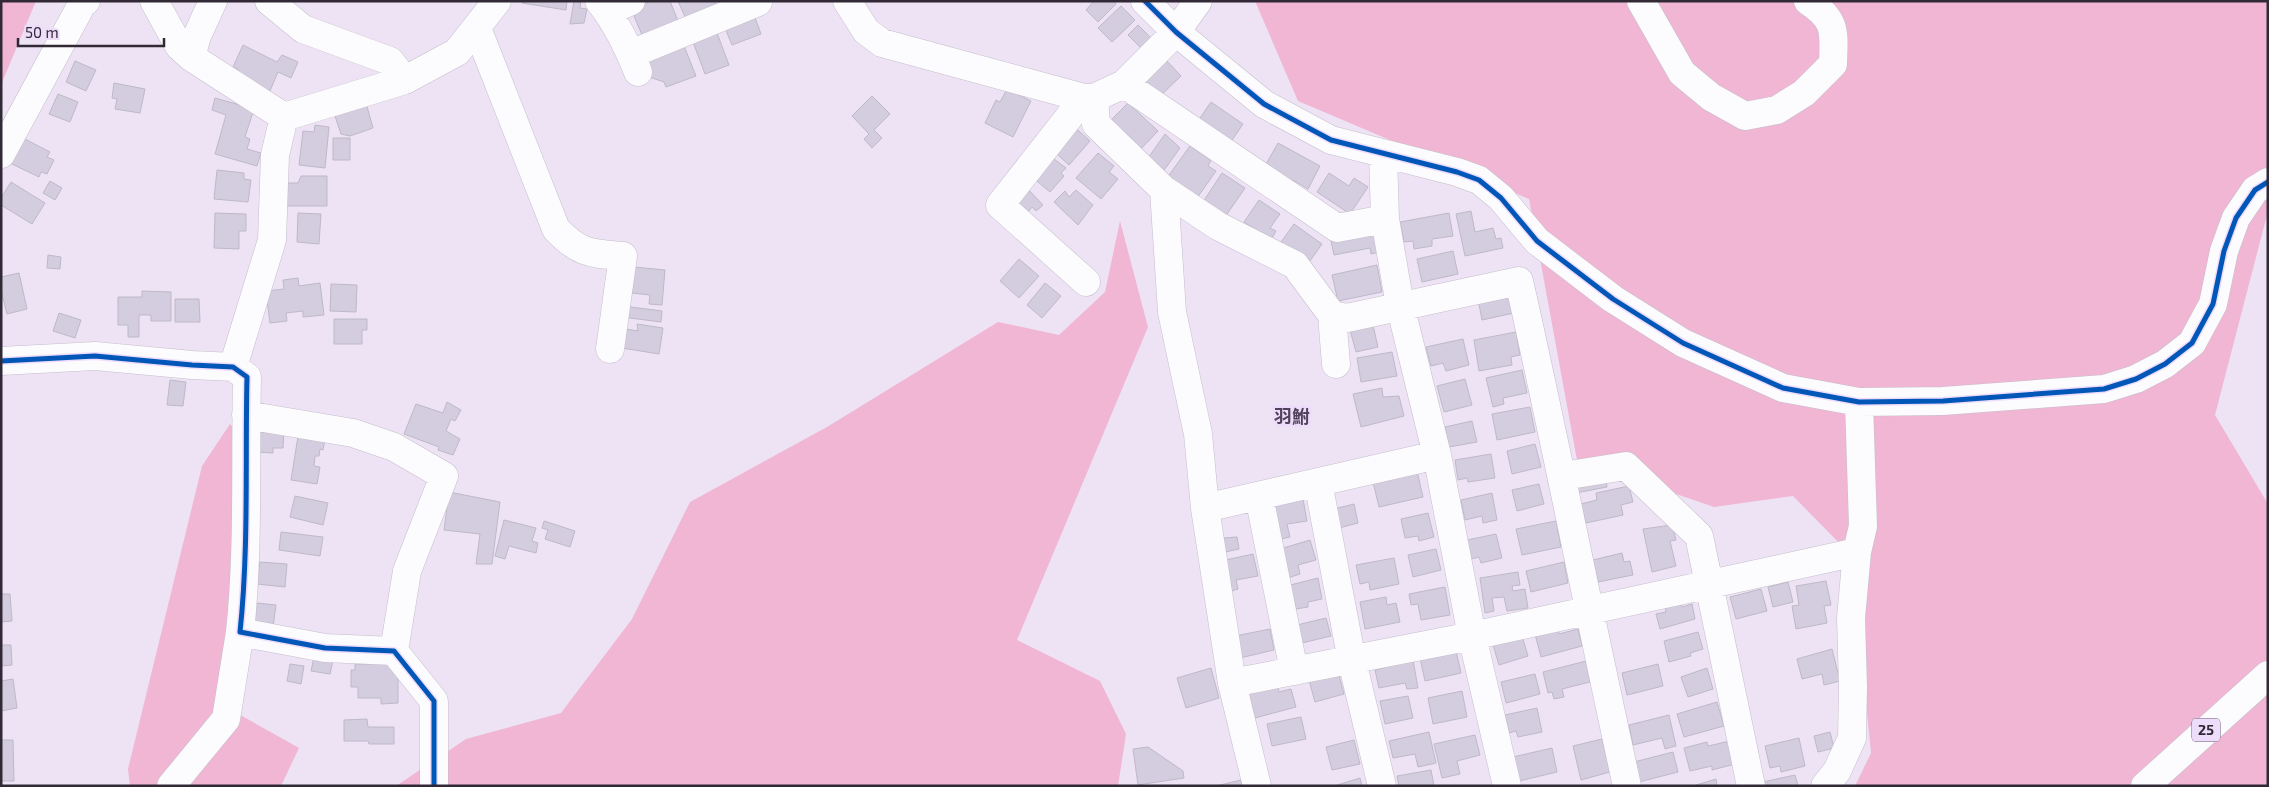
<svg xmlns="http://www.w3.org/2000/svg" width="2269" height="787" viewBox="0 0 2269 787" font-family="'Exo 2','Noto Sans JP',sans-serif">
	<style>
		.forest { fill: #f0b6d4 }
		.building { fill: #d3cddf; stroke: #beb9c7 }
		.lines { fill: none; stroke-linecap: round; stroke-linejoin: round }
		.minor-casing { stroke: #c5becb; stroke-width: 29 }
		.major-casing { stroke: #c5becb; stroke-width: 29 }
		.minor { stroke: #fcfbfd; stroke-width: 28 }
		.major { stroke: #fcfbfd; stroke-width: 28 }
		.cycleway-casing { stroke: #eedcfb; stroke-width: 8 }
		.cycleway { stroke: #0057b8; stroke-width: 5 }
		.labels { text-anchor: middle; stroke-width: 5; stroke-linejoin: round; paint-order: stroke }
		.shield { fill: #eedcfb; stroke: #6a5f71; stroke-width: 1 }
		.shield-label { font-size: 14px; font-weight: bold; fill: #312a36 }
		.quarter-label { font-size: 18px; font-weight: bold; fill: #51415b; stroke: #eedcfb }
	</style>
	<rect width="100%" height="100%" fill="#ede3f4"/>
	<!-- forest -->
	<path class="forest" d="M1 1H36L1 85Z
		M1255 1H2268V211L2215 415 2268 504V786H1855L1871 753 1851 555 1793 496 1714 507 1577 460 1529 199 1298 101Z
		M1120 221 1148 327 1017 640 1100 681 1126 734 1118 786H396L466 739 561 713 632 619 690 502 827 427 998 322 1059 335 1105 292Z
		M230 424 247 444 219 703 299 748 281 786H130L128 769 202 466Z"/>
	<!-- building -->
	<path class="building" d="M523 1H567L566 10 522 3Z
		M574 1H581L580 8 587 9 584 23 570 24Z
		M651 1H670L678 21 642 35 631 9Z
		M678 1H714L716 4 701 11 689 26Z
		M1094 1H1114L1116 4 1098 22 1086 10Z
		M1121 6 1135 20 1112 42 1098 28Z
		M753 12 761 34 732 45 723 23Z
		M714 25 729 65 705 74 690 34Z
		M1138 25 1152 39 1142 49 1128 35Z
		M682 41 696 76 666 87 664 82 643 75 636 58Z
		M243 45 277 62 282 55 298 62 291 78 278 72 270 91 239 78 238 69 233 67Z
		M1166 60 1181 76 1159 97 1144 80Z
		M75 61 96 70 86 91 66 82Z
		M114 83 145 89 140 113 115 109 117 99 112 98Z
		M1007 89 1031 101 1013 137 985 123 996 100 1000 102Z
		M58 94 78 102 70 122 49 114Z
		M872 96 890 114 874 130 882 138 872 148 864 139 869 134 852 116Z
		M215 98 254 109 245 137 250 139 247 149 261 153 257 166 215 154 226 115 212 110Z
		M1211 102 1243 124 1230 143 1198 121Z
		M366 103 373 128 350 136 341 134 334 113Z
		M1128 103 1158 131 1137 153 1128 144 1132 139 1111 120Z
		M1071 124 1090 141 1069 165 1050 148Z
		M315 125 329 127 325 168 299 165 303 131 314 132Z
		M1165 134 1180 148 1162 173 1146 161Z
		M23 138 50 152 47 157 54 160 47 174 41 172 39 177 10 163Z
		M333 138H350V160H333Z
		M1278 143 1320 166 1308 189 1293 180 1289 187 1265 166Z
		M1190 146 1211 160 1208 166 1216 171 1197 198 1167 178Z
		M1098 153 1114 166 1109 172 1118 179 1101 199 1076 178Z
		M1054 159 1066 168 1061 173 1064 176 1050 192 1032 177 1047 160 1051 163Z
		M217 170 244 173V179L251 180 248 202 214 199Z
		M1222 173 1245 188 1225 217 1203 202Z
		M1329 173 1349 186 1354 178 1368 187 1350 214 1317 192Z
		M301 176H327V206H286L287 183H298Z
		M50 181 62 188 55 200 43 193Z
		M11 182 45 203 32 224 1 205V198Z
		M1024 185 1043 205 1036 211 1032 207 1024 217 1007 203Z
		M1076 190 1093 205 1078 225 1054 202 1065 191 1069 197Z
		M1259 200 1280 214 1270 228 1276 231 1271 240 1244 222Z
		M1471 211 1475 232 1493 228 1496 239 1501 238 1503 248 1465 256 1456 214Z
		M215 213 246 214V231H239V249L214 248Z
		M298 213 321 214 319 244 297 242Z
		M1449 213 1453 236 1432 239V246L1414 249 1413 241 1404 242 1400 222Z
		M1294 224 1322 244 1307 265 1279 245Z
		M1376 231 1380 252 1371 254 1370 248 1334 255 1331 241Z
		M1453 251 1458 274 1422 282 1417 259Z
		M48 255 61 257 60 269 47 268Z
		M1019 259 1039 276 1019 298 1000 281Z
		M1377 265 1382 292 1338 301 1332 275Z
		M634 267 665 270 662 305 649 304 650 295 632 293Z
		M19 273 27 309 7 314 1 290V277Z
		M298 278 299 286 320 283 324 315 303 317V311L286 313 287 321 270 323 266 291 284 289 283 280Z
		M1045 283 1061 296 1042 318 1027 305Z
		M331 284 357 285 356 312 330 311Z
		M142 291 171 292V321H151V315H139V337H128V325H118V297H142Z
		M1509 292 1514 313 1482 320 1478 299Z
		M175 299H199L200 322H175Z
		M623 306 662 311 661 322 622 317Z
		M59 313 81 320 75 338 53 331Z
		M334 319H367V330H362V344H334Z
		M637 324 663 328 659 354 622 348 625 329 638 331Z
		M1373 325 1378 347 1356 352 1350 330Z
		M1516 332 1520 355 1511 357 1512 365 1479 371 1474 340Z
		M1463 339 1469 365 1446 371 1443 363 1431 366 1426 347Z
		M1392 352 1397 376 1361 382 1357 358Z
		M1522 370 1527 393 1503 398 1504 404 1493 407 1486 378Z
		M1465 379 1472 405 1444 412 1437 386Z
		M170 380 186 382 183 406 167 405Z
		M1382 388 1383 397 1399 396 1404 416 1361 427 1353 394Z
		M447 402 461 410 455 421 451 419 446 431 460 439 453 455 438 450 439 447 404 434 416 404 443 413Z
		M1530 407 1535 432 1497 440 1492 414Z
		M1472 421 1477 442 1449 447 1445 427Z
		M256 428 284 429 283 448H273V453L255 452Z
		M299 430 326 434 323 450 320 449 319 456H315L314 466 320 467 317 484 291 480Z
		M1535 444 1541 467 1512 474 1507 451Z
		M1491 454 1495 478 1468 482 1467 478 1458 480 1455 460Z
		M1417 471 1423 497 1379 507 1373 482Z
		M1605 475 1607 487 1576 493 1574 481Z
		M1539 484 1544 504 1517 511 1512 490Z
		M1629 486 1633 502 1621 505 1623 515 1586 523 1581 504 1597 500 1596 493Z
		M449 492 500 502 492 564H476L480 534 444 530Z
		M1492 493 1497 520 1483 523 1482 516 1465 520 1461 500Z
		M295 496 328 503 323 525 290 517Z
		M1303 499 1307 521 1287 524 1290 537 1276 540 1270 505Z
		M1354 504 1358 523 1339 528 1334 509Z
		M1428 513 1434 537 1419 541 1418 536 1405 538 1401 519Z
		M504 520 536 528 532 541 538 543 536 553 509 546 505 559 495 556Z
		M544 521 575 531 570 547 545 539 548 530 542 528Z
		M1556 521 1561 547 1522 555 1516 529Z
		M1672 525 1676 540 1670 541 1676 566 1652 572 1643 529Z
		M281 532 323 537 320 556 279 550Z
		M1496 534 1502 558 1481 563 1479 557 1471 559 1467 540Z
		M1237 537 1239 549 1225 552 1223 538Z
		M1310 540 1316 560 1298 565 1300 574 1288 578 1280 549Z
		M1436 549 1441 570 1413 577 1408 555Z
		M1622 553 1624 562 1630 561 1633 575 1598 582 1593 560Z
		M1253 554 1258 576 1236 580 1238 589 1228 592 1221 561Z
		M1394 558 1399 584 1370 590 1369 582 1360 584 1356 565Z
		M260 562 287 564 285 587 257 584Z
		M1564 562 1568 583 1531 592 1526 571Z
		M1518 572 1520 585 1512 586 1513 591 1525 589 1528 608 1507 611 1504 597 1492 598 1494 611 1485 613 1480 578Z
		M1318 578 1322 599 1308 602V607L1296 609 1290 585Z
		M1826 581 1831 605 1824 606 1827 623 1796 629 1792 606 1799 605 1796 586Z
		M1788 582 1793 602 1773 607 1768 587Z
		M1445 587 1450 615 1421 620 1418 604 1411 605 1409 594Z
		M1761 589 1767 611 1736 619 1730 597Z
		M1 594H10L12 621 1 622Z
		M1386 597 1387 605 1396 603 1400 622 1365 629 1360 602Z
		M1680 599 1682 607 1692 604 1695 619 1660 629 1656 614 1666 612 1664 604Z
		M257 603 276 605 273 627 253 624Z
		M1326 618 1331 636 1302 643 1297 625Z
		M1558 628 1559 634 1578 629 1582 646 1541 657 1535 634Z
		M1270 629 1274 650 1240 658 1235 636Z
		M1698 632 1703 649 1690 653 1691 656 1669 662 1664 641Z
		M1522 636 1528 656 1499 665 1493 645Z
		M1 645H11L12 665 1 666Z
		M1832 649 1840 681 1824 685 1822 674 1802 679 1797 659Z
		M1456 651 1461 673 1425 681 1420 658Z
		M314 657 333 660 330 674 311 671Z
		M371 659 398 664V703L381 704V698H358V687H351V670H355V664H371Z
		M1413 660 1418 688 1407 689 1405 683 1379 688 1375 670Z
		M1586 661 1590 682 1562 689 1564 697 1554 699 1552 692 1548 693 1543 672Z
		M290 664 304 666 301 684 287 681Z
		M1658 664 1663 686 1627 695 1622 673Z
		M1211 668 1219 698 1186 708 1177 678Z
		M1707 668 1713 689 1688 697 1681 677Z
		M1338 672 1344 694 1315 702 1309 680Z
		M1535 674 1540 694 1506 703 1501 682Z
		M13 679 17 708 1 711V681Z
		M1277 684 1279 692 1291 689 1296 707 1255 718 1248 691Z
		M1462 691 1467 717 1433 724 1428 698Z
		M1408 696 1413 718 1385 724 1380 701Z
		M1717 702 1724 726 1684 737 1677 714Z
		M1537 708 1542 732 1518 737 1516 731 1509 733 1505 715Z
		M1669 715 1676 746 1665 749 1662 738 1633 745 1629 725Z
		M1301 717 1306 739 1272 746 1267 724Z
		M367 719 368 727H394V744H369L368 741H344V720Z
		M1429 732 1436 763 1418 767 1415 754 1393 758 1389 741Z
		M1830 732 1834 748 1818 752 1814 736Z
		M1475 735 1480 755 1457 761 1460 774 1442 778 1434 744Z
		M1799 738 1805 766 1781 772 1780 766 1770 768 1765 746Z
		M1602 739 1610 772 1581 780 1573 746Z
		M1 740H13L14 781H1Z
		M1354 740 1360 764 1332 770 1326 747Z
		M1730 741 1735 764 1712 770V766L1690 771 1684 748 1707 742 1708 746Z
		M1148 747 1183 771 1184 778 1138 785 1133 749Z
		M1552 748 1557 772 1519 781 1513 757Z
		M1673 752 1678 772 1639 782 1634 762Z
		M1431 770 1434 786H1399L1397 776Z
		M1795 775 1798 786H1764L1763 782Z
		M1360 778 1362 786H1334Z
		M1716 779 1717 786H1693Z
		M1241 780 1242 786H1216Z"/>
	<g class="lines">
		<!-- minor casing -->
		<g class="minor-casing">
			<path id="minor" d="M154 1 179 46 191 57
				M213 1 197 36 191 57 284 117
				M269 1 303 29 390 61 405 80
				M599 1C616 22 628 47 638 72
				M847 1 866 31 882 43 1084 98H1094
				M1145 1 1176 32 1264 104 1331 140 1457 172 1479 180 1501 198 1537 241 1613 299 1683 343 1783 388 1859 402 1943 401 2104 389 2136 379 2165 364 2192 343 2213 304 2224 251 2236 218 2255 190 2268 182
				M1198 1 1176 32 1124 84 1094 98 1096 124 1164 190 1218 226 1295 265 1332 315 1347 318 1519 281C1557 449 1590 618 1627 786
				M1641 1 1682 73 1711 97 1745 116 1777 110 1804 93 1833 64C1834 32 1837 20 1808 1
				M607 12 631 1
				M477 28 556 229C580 254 589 253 623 256L610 349
				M631 54 758 2
				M1124 84 1337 228 1385 219
				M1084 98 1000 205 1086 282
				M1 154 82 4 86 1
				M1383 154 1385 219 1400 305 1437 455 1472 636 1507 786
				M1164 190 1172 312 1198 434 1205 508
				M1332 315 1336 364
				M1 361 95 356 192 365 233 367 247 377C245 462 249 547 240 632L325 648 394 651 434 701V786
				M233 367 272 240 275 155 284 117 405 80 457 52 497 1
				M246 415 353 433 394 447 444 476 407 571 394 651
				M1563 476 1626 466 1699 536 1751 786
				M1318 482 1352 661 1382 786
				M1259 496 1294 671
				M1232 683 1472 636 1857 552
				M171 786 226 719 240 632
				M1257 786 1232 683 1205 508 1437 455
				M1825 786 1837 771 1852 738 1853 687 1851 618 1857 552 1863 526 1859 402"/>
		</g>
		<!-- major casing -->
		<g class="major-casing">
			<path id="major" d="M2145 786 2268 675"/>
		</g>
		<!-- minor -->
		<use href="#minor" class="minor"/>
		<!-- major -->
		<use href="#major" class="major"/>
		<!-- cycleway casing -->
		<g class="cycleway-casing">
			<path id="cycleway" d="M1145 1 1176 32 1264 104 1331 140 1457 172 1479 180 1501 198 1537 241 1613 299 1683 343 1783 388 1859 402 1943 401 2104 389 2136 379 2165 364 2192 343 2213 304 2224 251 2236 218 2255 190 2268 182
				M1 361 95 356 192 365 233 367 247 377C245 462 249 547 240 632L325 648 394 651 434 701V786"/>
		</g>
		<!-- cycleway -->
		<use href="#cycleway" class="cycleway"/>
	</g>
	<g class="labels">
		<!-- shield labels -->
		<rect class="shield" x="2192" y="718.5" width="28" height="23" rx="4"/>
		<g class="shield-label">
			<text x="2206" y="735">25</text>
		</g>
		<!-- quarter labels -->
		<g class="quarter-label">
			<text x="1292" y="423">羽鮒</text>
		</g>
	</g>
	<!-- border -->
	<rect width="2269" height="787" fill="none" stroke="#312a36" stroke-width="5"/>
	<!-- scale -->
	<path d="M18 38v8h146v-8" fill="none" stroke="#312a36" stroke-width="2.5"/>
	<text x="25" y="38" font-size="15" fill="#312a36" stroke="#eedcfb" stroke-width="4" paint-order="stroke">50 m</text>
</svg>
